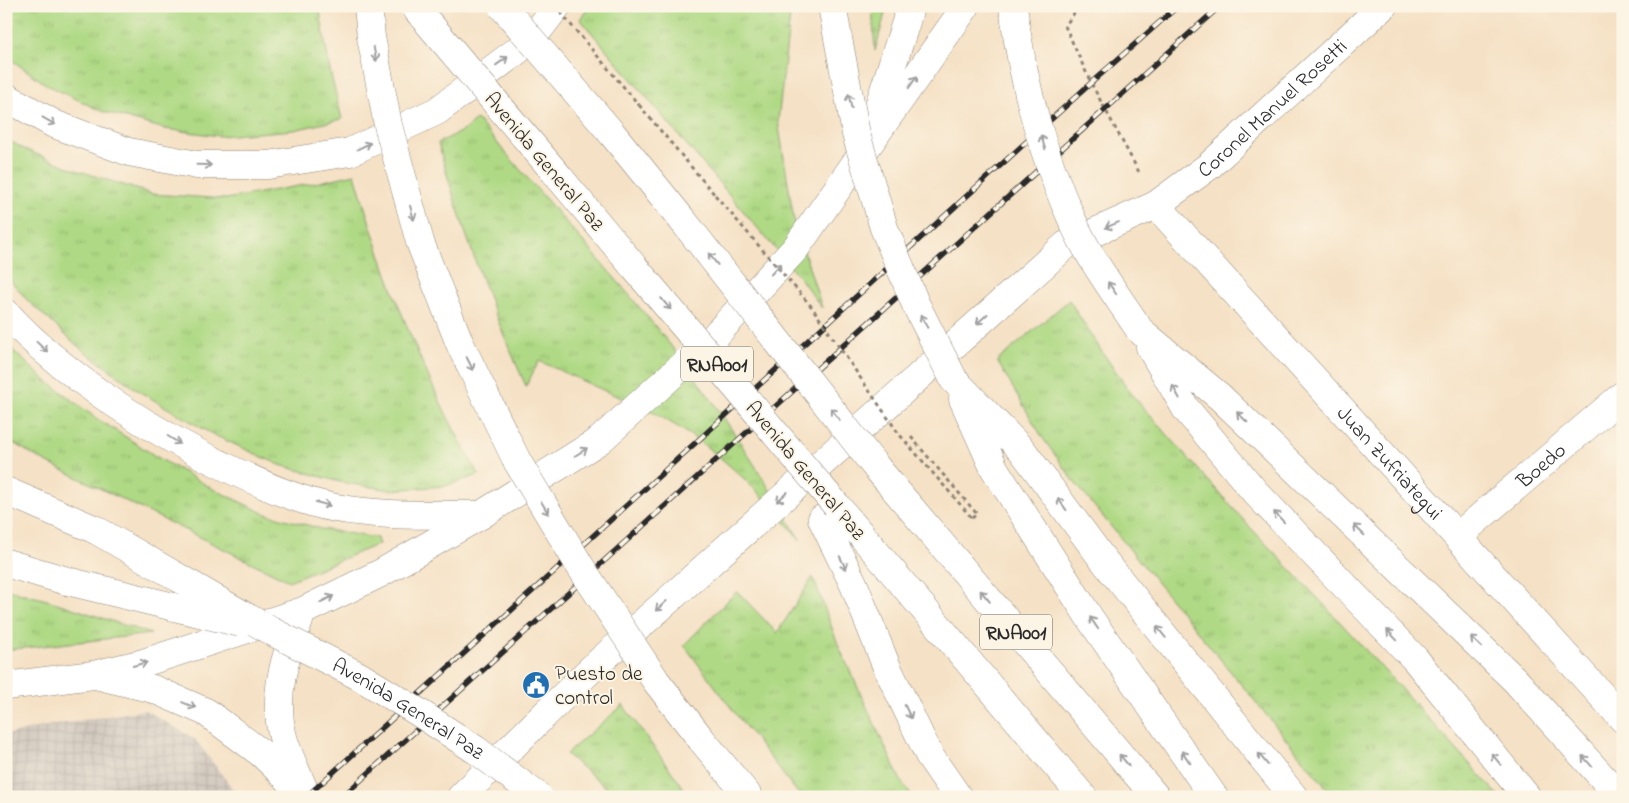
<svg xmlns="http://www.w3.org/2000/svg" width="1629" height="803" viewBox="0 0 1629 803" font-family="'Indie Flower',sans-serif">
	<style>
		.industrial { fill: url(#industrial-grid) }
		.grass { fill: url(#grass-tufts); stroke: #6d8258 }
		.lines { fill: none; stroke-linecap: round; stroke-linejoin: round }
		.minor-casing { stroke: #908678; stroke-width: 29 }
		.major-casing { stroke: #908678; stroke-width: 29 }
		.highway-casing { stroke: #908678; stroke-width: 29 }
		.path { stroke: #908678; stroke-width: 3; stroke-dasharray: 4 4; stroke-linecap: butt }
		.minor { stroke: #fff; stroke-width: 28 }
		.major { stroke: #fff; stroke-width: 28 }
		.highway { stroke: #fff; stroke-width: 28 }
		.rail-casing { stroke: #2b2b2b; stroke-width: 5.5 }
		.rail { stroke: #fcf5e5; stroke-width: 4; stroke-dasharray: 11; stroke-linecap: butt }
		.highway-bridge-casing { stroke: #908678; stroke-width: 29; stroke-linecap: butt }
		.path-bridge { stroke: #908678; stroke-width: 3; stroke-dasharray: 4 4; stroke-linecap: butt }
		.highway-bridge { stroke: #fff; stroke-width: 28 }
		.oneway { stroke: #a0a0a0 }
		.labels { text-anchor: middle; stroke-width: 4; stroke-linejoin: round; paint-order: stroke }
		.shield { fill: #fcf5e5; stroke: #6a6863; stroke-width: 1 }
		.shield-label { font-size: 20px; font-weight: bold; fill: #2b2b2b }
		.street-label { font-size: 21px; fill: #2b2b2b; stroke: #fcf5e5 }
		.poi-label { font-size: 21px; fill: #2b2b2b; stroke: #fcf5e5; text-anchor: start }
	</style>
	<defs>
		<pattern id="industrial-grid" width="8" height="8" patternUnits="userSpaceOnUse" patternTransform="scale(1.25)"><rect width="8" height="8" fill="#ccc2b9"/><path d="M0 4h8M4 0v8" fill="none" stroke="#afa79f"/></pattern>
		<pattern id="grass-tufts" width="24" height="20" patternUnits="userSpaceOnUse" patternTransform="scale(1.25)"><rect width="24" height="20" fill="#afd984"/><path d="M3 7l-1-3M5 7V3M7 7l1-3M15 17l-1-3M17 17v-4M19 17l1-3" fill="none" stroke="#97ba72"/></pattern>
	</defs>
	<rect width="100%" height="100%" fill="#fcf5e5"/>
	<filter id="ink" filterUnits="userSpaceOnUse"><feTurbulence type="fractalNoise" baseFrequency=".02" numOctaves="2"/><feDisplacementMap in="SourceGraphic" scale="10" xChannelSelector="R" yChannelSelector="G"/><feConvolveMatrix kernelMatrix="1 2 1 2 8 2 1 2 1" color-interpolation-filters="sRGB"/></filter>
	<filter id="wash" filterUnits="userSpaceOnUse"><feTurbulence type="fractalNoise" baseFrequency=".0096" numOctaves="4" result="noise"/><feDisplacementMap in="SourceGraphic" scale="20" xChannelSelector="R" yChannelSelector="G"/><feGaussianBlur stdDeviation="1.12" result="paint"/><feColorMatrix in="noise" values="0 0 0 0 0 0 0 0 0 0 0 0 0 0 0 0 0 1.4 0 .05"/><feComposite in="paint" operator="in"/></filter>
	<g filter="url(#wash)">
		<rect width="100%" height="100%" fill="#f5e1c5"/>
		<!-- industrial -->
		<path class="industrial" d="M145 710 195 739 238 796 6 797V735L40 727Z"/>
		<!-- grass -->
		<path class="grass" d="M6 6H319L330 71 342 119 294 130 220 136 165 129 101 111 47 85 6 56Z
			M590 6H790V15L778 121 794 220 822 308 800 278 580 19Z
			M872 6H887L875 51Z
			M477 119C541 196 610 269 672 347 720 407 761 474 800 540 759 489 712 444 654 413 640 406 626 400 612 394 587 383 563 372 539 361L526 386C490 307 461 226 438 143L464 130Z
			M6 139 24 149 76 170 152 194 226 199 315 183 355 174C385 279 424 380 479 475L445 486 391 490 340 482 280 465 214 435 140 392 80 348 27 300 6 275Z
			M1069 300 1100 349 1133 396 1247 524 1329 610 1500 797H1334L1076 484 1042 437 997 361Z
			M6 344 44 379 96 418 157 457 215 490 266 514 322 529 377 538 379 544 289 581 44 461 6 439Z
			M813 577 839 647 901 781 912 797H801L735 713 684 645 737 591 777 633Z
			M6 589 54 602 151 634 6 650Z
			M623 705 690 797H618L566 754Z"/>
	</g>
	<g filter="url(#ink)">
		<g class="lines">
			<!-- minor casing -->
			<g class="minor-casing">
				<g id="minor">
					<path id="s1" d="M1156 205 1623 719"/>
					<path id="s2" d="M1458 536 1623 395"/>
					<path id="s3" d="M461 797 589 671 1066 245 1156 205 1209 166 1383 6"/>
				</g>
			</g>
			<!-- major casing -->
			<g class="major-casing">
				<path id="major" d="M299 621C285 656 273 694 282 733 286 752 297 772 304 790
					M99 676 153 689 206 712 261 753 306 796
					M6 686 93 675 143 663 303 611 381 573 481 515 600 440 714 337 795 249 966 6"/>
			</g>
			<!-- highway casing -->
			<g class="highway-casing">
				<path id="highway" d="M6 97 54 124 129 152 197 165H268L350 152 437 111 530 41 557 6
					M610 131 684 222
					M864 152 906 22 910 6
					M559 177 634 267
					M6 313C65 378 158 435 236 472 268 487 302 502 336 508 384 517 433 514 481 515
					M1143 333 1220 397 1515 680 1620 797
					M1150 347 1186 409 1255 492 1415 659 1527 797
					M954 380 1022 450 1101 557 1294 797
					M963 399 994 468 1091 620 1214 797
					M876 467 1156 797
					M6 491 96 530
					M836 505 1083 797
					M822 519 854 585 886 665 929 755 958 797
					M6 563 67 581
					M701 739 749 797"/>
			</g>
			<!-- path -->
			<path class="path" d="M1079 6 1065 26 1091 83 1140 174
				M639 105 715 195
				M911 437 977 514 972 518"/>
			<!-- minor -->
			<use href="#minor" class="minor"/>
			<!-- major -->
			<use href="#major" class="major"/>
			<!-- highway -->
			<use href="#highway" class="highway"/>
			<!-- rail casing -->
			<g class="rail-casing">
				<path id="rail" d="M306 797 1091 83 1178 6
					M342 797 1220 6"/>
			</g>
			<!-- rail -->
			<use href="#rail" class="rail"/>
			<!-- highway-bridge casing -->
			<g class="highway-bridge-casing">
				<g id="highway-bridge">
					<path d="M368 6 371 37 388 125 420 242 460 344 517 461 580 566 656 681 701 739"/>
					<path d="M414 6 559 177"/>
					<path d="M502 6 610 131"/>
					<path d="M832 6 856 134 884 228 916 305 954 380"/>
					<path d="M1013 6C1022 80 1042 154 1073 222 1090 260 1116 294 1139 329"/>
					<path d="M684 222 876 467"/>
					<path d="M634 267 836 505"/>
					<path id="s4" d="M96 530 271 631 359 676 418 712 476 750 539 797"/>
					<path d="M67 581 240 623"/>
				</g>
			</g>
			<!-- path-bridge -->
			<path class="path-bridge" d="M555 6 639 105
				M715 195 811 306 899 434 972 518"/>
			<!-- highway-bridge -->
			<use href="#highway-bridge" class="highway-bridge"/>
		</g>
		<!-- one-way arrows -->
		<defs><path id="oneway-shaft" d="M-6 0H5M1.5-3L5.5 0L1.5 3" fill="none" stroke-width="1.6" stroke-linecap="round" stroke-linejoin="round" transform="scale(1.25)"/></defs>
		<g class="oneway">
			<use href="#oneway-shaft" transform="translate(375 54) rotate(79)"/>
			<use href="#oneway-shaft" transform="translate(502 61) rotate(-36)"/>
			<use href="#oneway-shaft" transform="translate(913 82) rotate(-55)"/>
			<use href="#oneway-shaft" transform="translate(850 101) rotate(-102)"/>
			<use href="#oneway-shaft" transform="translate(49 121) rotate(29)"/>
			<use href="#oneway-shaft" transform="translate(1043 142) rotate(-107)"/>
			<use href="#oneway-shaft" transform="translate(364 146) rotate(-26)"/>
			<use href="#oneway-shaft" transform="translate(204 165) rotate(1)"/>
			<use href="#oneway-shaft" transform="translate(412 213) rotate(75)"/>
			<use href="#oneway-shaft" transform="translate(1112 225) rotate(157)"/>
			<use href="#oneway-shaft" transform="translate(713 259) rotate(-128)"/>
			<use href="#oneway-shaft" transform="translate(776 269) rotate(-47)"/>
			<use href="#oneway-shaft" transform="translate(1112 288) rotate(-124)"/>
			<use href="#oneway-shaft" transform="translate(666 304) rotate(50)"/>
			<use href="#oneway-shaft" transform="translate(982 319) rotate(138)"/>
			<use href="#oneway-shaft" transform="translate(924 321) rotate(-117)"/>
			<use href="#oneway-shaft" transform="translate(42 347) rotate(43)"/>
			<use href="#oneway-shaft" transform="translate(470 364) rotate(64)"/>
			<use href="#oneway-shaft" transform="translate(1176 392) rotate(-119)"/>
			<use href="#oneway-shaft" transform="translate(835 414) rotate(-128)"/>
			<use href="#oneway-shaft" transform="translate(1242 417) rotate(-136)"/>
			<use href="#oneway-shaft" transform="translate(174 440) rotate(32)"/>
			<use href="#oneway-shaft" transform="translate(581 452) rotate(-32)"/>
			<use href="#oneway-shaft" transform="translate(782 497) rotate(138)"/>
			<use href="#oneway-shaft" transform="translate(323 504) rotate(15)"/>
			<use href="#oneway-shaft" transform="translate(1062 504) rotate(-126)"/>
			<use href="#oneway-shaft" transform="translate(545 508) rotate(59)"/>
			<use href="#oneway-shaft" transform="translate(1279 517) rotate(-134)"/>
			<use href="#oneway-shaft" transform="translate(1359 530) rotate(-136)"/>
			<use href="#oneway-shaft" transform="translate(843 563) rotate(64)"/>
			<use href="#oneway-shaft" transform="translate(985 596) rotate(-130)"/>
			<use href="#oneway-shaft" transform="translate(327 599) rotate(-26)"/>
			<use href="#oneway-shaft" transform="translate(661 606) rotate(138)"/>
			<use href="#oneway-shaft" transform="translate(1094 623) rotate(-124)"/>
			<use href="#oneway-shaft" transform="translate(1161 632) rotate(-129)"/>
			<use href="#oneway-shaft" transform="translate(1392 635) rotate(-134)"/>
			<use href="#oneway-shaft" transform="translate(1476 642) rotate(-136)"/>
			<use href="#oneway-shaft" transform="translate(140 664) rotate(-15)"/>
			<use href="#oneway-shaft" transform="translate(189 705) rotate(22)"/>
			<use href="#oneway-shaft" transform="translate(908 712) rotate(64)"/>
			<use href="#oneway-shaft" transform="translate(1186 757) rotate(-125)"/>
			<use href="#oneway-shaft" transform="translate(1263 759) rotate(-129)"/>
			<use href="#oneway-shaft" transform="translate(1496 759) rotate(-129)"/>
			<use href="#oneway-shaft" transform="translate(1124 760) rotate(-130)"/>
			<use href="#oneway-shaft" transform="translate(1587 761) rotate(-132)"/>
		</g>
	</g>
	<!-- icons -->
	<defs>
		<g id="civic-disc" transform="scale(1.4375)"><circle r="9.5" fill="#1f6fb2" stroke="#fcf5e5"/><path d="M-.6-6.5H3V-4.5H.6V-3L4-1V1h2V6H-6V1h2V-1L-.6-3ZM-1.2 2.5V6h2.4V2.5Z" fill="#fff"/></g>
	</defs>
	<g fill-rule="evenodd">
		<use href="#civic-disc" x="536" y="685"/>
	</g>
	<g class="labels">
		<!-- shield labels -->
		<g class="shield">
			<rect x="681" y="346.5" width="72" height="35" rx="4"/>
			<rect x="980" y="614.5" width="72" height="35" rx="4"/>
		</g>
		<g class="shield-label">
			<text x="717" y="371">RNA001</text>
			<text x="1016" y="639">RNA001</text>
		</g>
		<!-- street labels -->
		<g class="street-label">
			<text dy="7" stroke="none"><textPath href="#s3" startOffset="1069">Coronel Manuel Rosetti</textPath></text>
			<text transform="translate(545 161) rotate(50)" y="7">Avenida General Paz</text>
			<text dy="7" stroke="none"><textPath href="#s1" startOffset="348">Juan Zufriategui</textPath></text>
			<text dy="7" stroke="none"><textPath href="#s2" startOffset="109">Boedo</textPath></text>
			<text transform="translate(806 470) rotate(50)" y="7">Avenida General Paz</text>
			<text dy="7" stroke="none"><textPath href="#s4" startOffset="360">Avenida General Paz</textPath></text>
		</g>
		<!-- poi labels -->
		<g class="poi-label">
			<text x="555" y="680">Puesto de<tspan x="555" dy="24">control</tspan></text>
		</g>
	</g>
	<!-- margin -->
	<rect width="1629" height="803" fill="none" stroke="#fcf5e5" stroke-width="25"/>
</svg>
